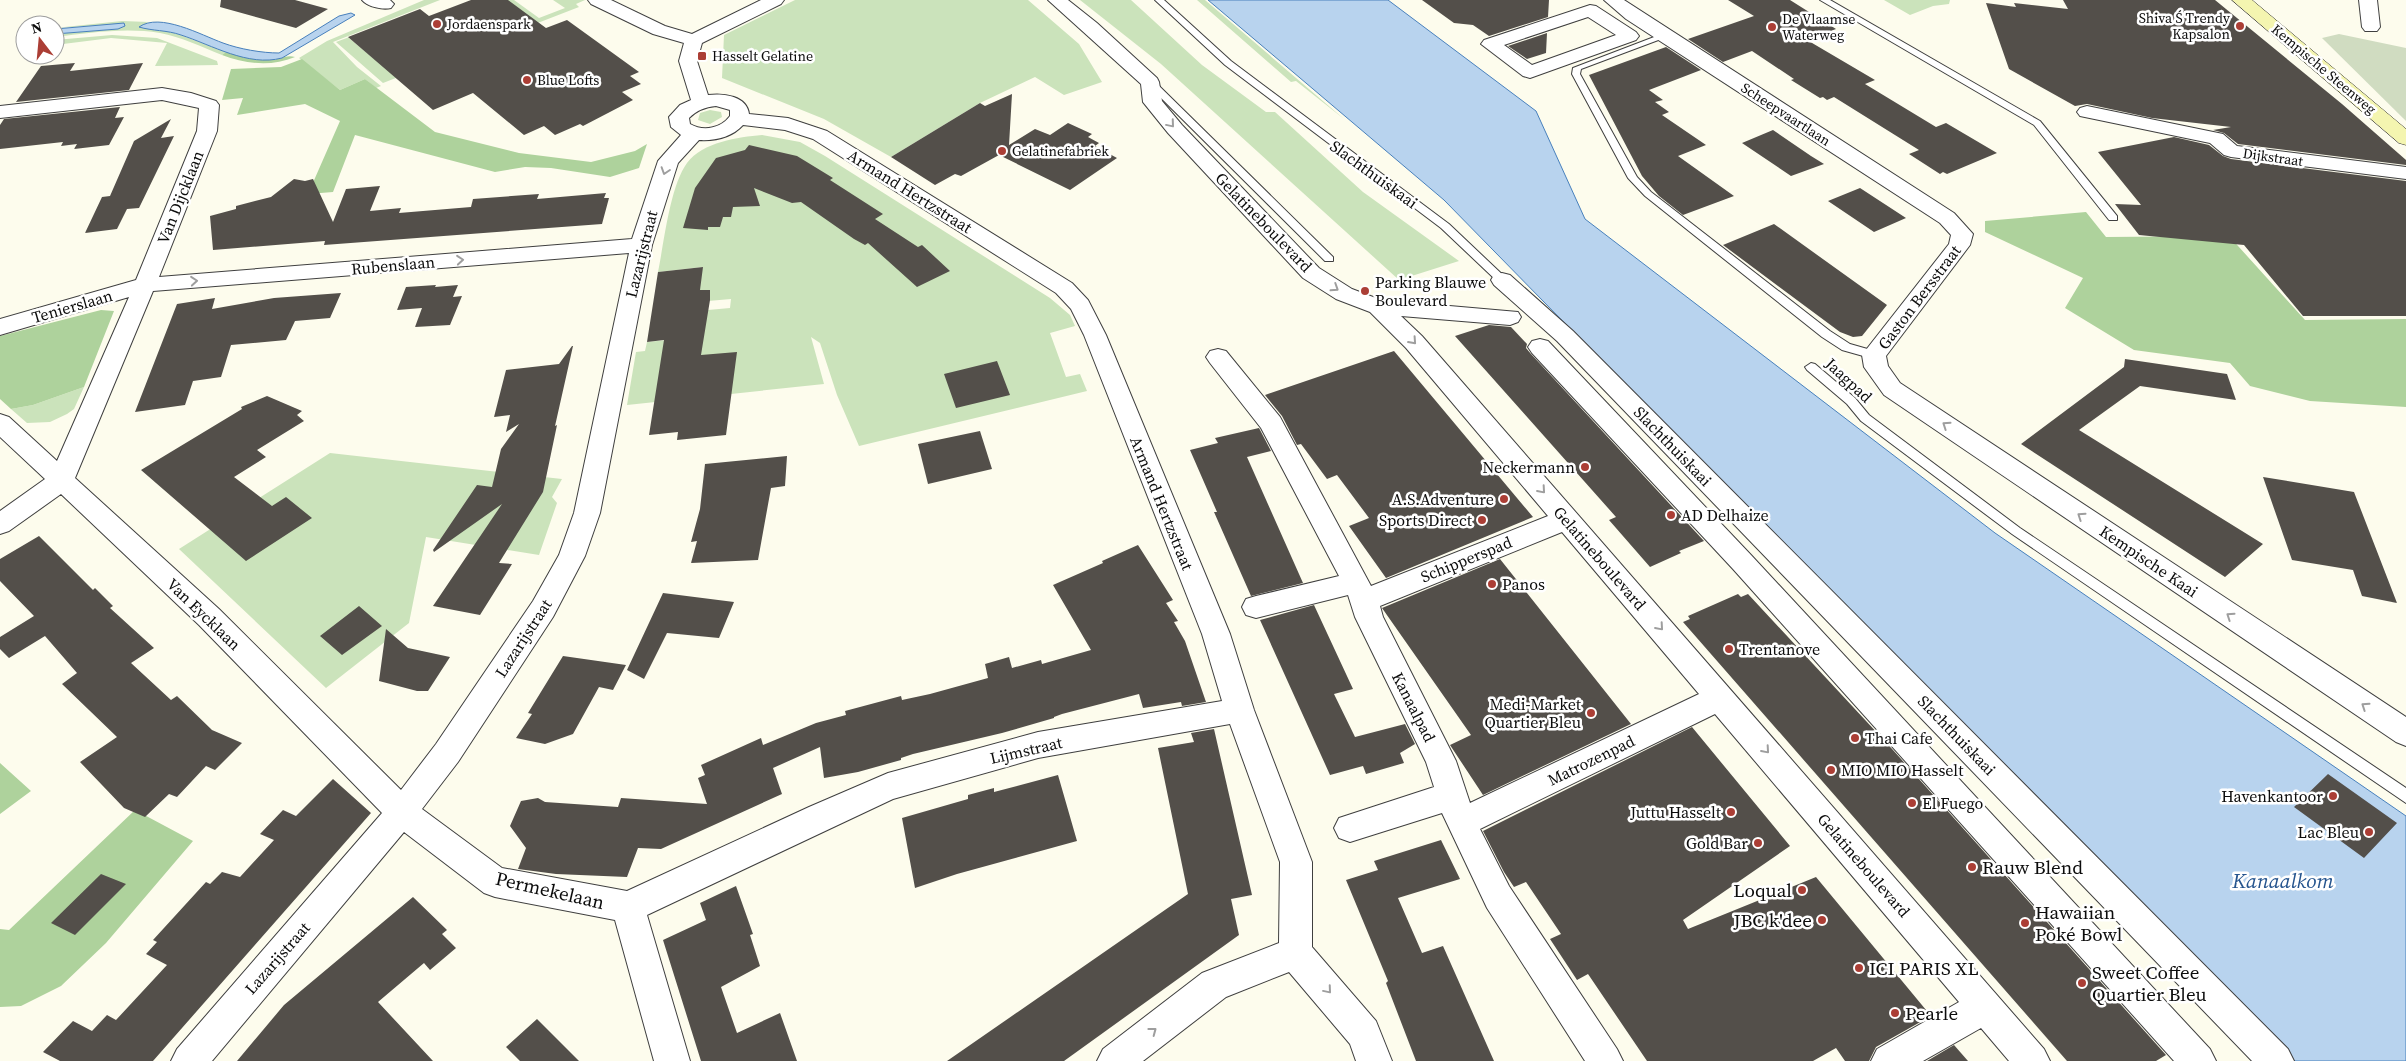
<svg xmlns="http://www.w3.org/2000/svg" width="2406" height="1061" viewBox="0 0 2406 1061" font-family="'Source Serif 4',serif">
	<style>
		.green { fill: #cbe3bb }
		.forest { fill: #aed29c }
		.cemetery { fill: #d0dcc1 }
		.water { fill: #b8d3ee; stroke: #4880bc }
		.building { fill: #534f4a }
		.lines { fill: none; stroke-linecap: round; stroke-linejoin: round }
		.lane-casing { stroke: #3f3f3f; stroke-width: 2 }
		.street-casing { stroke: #3f3f3f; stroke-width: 2 }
		.secondary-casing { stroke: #2e2e2e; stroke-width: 1 }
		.lane { fill: #fff; fill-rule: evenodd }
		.street { fill: #fff; fill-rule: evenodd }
		.secondary { fill: #f4f5b0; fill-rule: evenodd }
		.oneway { stroke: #9e9e9e }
		.poi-dot { fill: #ab3e35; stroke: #fff; stroke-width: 2 }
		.labels { text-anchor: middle; stroke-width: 5; stroke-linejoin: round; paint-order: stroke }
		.far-poi-label { font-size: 14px; fill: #0c0c0c; stroke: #fff; text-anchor: start }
		.far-street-label { font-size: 14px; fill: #0c0c0c; stroke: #fff }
		.street-label { font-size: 16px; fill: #0c0c0c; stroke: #fff }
		.poi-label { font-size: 16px; fill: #0c0c0c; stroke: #fff; text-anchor: end }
		.near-poi-label { font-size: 19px; fill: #0c0c0c; stroke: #fff; text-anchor: start }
		.near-street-label { font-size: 19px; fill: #0c0c0c; stroke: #fff }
		.near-water-label { font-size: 21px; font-style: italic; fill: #25548e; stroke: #fff }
	</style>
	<rect width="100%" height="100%" fill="#fdfced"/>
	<!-- green -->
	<path class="green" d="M424 0H440L333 42 357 67 381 86 376 88 365 79 340 90 299 58 327 41Z
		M508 0H514L539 18 565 8 553 0H585L576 4 579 7 383 83 336 42 400 18 349 38 374 59 431 37Z
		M795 0H1028L1079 44 1102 82 1064 95 1035 77 980 103 891 157 824 119 722 78 724 35Z
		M1080 0H1131L1202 65 1266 112H1275L1363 192 1459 261 1399 280 1161 64Z
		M1197 0H1205L1344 119 1296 81 1291 82Z
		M1884 0H1950L1949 4 1933 6 1910 15Z
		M122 21 149 22H146L226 52 222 55C202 47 181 37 160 33 125 27 89 33 55 37V34L118 29 125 24 55 28Z
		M112 35 157 38 217 61 218 65 155 66 167 43 111 38 55 45V40Z
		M710 110 721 112 722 117 710 124 698 120 700 113Z
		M762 135 800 142 825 156 1050 298 1070 315 1075 326 1050 333 1066 377 1080 374 1087 391 859 446 837 395 820 343 811 337 824 384 627 405 636 352 645 351 647 342 689 338 708 310 730 308 731 299 708 301 709 290 690 291 703 267 658 272C664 243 670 186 687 163 703 142 738 137 762 135Z
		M84 387 74 409 67 414 50 422 27 423 11 409 33 405Z
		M330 453 562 479 552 497 557 503 539 555 426 537 409 623 326 688 179 549Z"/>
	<!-- forest -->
	<path class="forest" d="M226 52C240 55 255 61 269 60 279 60 286 54 295 57 271 67 246 64 222 55Z
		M302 59 340 90 365 79 435 132 519 153 591 162 635 151 647 144 639 168 610 177 551 168 525 167 495 172 355 135 333 192 308 194 340 121 305 104 237 115 243 98 222 100 231 69 281 67Z
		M2086 212 2106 237 2229 236 2305 320 2406 319V407L2310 401 2250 386 2230 363 2134 350 2065 308 2083 278 1985 232V221Z
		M101 310 114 311 84 387 33 405 11 409 0 399V336Z
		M0 763 31 791 0 814Z
		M135 810 193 841 106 943 61 986 21 1006 0 1007V929L9 930Z"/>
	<!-- cemetery -->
	<path class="cemetery" d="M2339 34 2406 48V121L2322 38Z"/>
	<!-- water -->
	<path class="water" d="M1208 0H1388L1536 111 1585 219 1995 533 2406 816V1061H2288L1444 200Z
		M351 13 355 15 282 58C248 67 212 45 181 35 167 30 152 31 139 27 160 12 201 35 223 43 239 49 262 53 279 53L339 16Z
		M124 23 125 26 118 29 55 34V29Z"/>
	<!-- building -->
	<path class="building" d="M221 0H295L328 9 296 28 220 7Z
		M471 0H508L546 28 567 20 639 72 630 76 641 84 622 92 633 100 583 126 580 124 555 135 544 126 524 135 473 93 433 110 348 37 420 9 429 16Z
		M1422 0H1549L1548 17 1489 36 1473 25 1454 23Z
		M1728 0H1790L1836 29 1807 40 1875 80 1865 84 1936 127 1946 123 1997 153 1947 174 1943 172 1940 174 1909 154 1919 150 1834 97 1827 100 1823 97 1820 98 1791 80 1794 79 1752 51 1723 62 1688 39 1754 16Z
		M2063 0H2215L2342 104 2406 160V165L2238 144 2224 133 2213 130 2231 127 2152 118 2087 104 2075 106 2009 69 1986 3 2016 7 2014 3 2068 9Z
		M1547 33 1546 53 1527 59 1508 46Z
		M1666 47 1701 70 1649 90 1663 100 1655 102 1669 112 1662 115 1706 145 1678 156 1734 196 1683 215 1659 196 1642 176 1589 75Z
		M75 63 70 71 143 63 129 90 16 102 41 66Z
		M1012 94 1009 145 1035 129 1050 135 1068 123 1092 134 1088 137 1099 143 1095 146 1117 158 1070 190 999 155 961 176 955 174 935 185 891 157 980 103 985 106Z
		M120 107 115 118 124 117 109 145 74 149 77 144 61 146 63 142 0 149V125L4 119Z
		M171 119 161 138 174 136 139 208 127 209 117 229 85 233 102 197 110 196 134 141Z
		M1773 130 1811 156 1824 164 1791 176 1742 143Z
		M2174 137 2209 145 2223 156 2231 159 2406 181V316H2303L2244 245 2139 235 2115 204 2141 205 2098 152Z
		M749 145 797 156 833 178 830 180 883 214 875 219 918 247 922 245 950 271 917 287 868 243 865 245 854 239 801 202 792 203 754 188 760 206 733 207 731 217H723L720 227H708V230L683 228 695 188 716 158 745 150Z
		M294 179 305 181 313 179 333 222 346 189 380 186 370 211 401 208 399 213 471 207 473 199 539 194 537 199 606 193 604 198H609L602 224 324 245 325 241 213 250 210 216 236 209V206L271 197Z
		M1860 188 1906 218 1874 232 1828 201Z
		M1774 224 1887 305 1862 336 1853 337 1840 332 1723 245Z
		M703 267 700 290H710V300L701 355 737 352 726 435 677 440 678 432 649 435 664 340 647 342 658 272Z
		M436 285 435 287 458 285 453 297 462 296 450 325 415 327 422 308 397 310 406 287Z
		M341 293 330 318 295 321 286 340 231 345 221 377 193 381 185 405 135 412 177 304 215 298 212 309 274 298Z
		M1489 325 1511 327 1527 344 1526 348 1531 354 1704 541 1679 551 1681 553 1650 567 1609 520 1616 517 1455 336Z
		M572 346H573L555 426 557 425 543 492 499 563 512 564 480 615 433 606 502 504 434 552 433 550 477 485 492 487 501 449 519 424 506 432 510 415 494 417 506 370 559 364Z
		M1394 351 1533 517 1386 578 1349 526 1369 518 1337 475 1327 479 1301 444 1297 445 1282 416 1265 395Z
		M2125 359 2227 374 2236 400 2140 386 2079 430 2263 544 2225 577 2021 444 2124 367Z
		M997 361 1010 395 956 408 944 374Z
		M267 396 302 411 297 415 304 421 257 450 266 457 234 477 272 506 286 497 312 518 246 561 141 470 242 409 241 407Z
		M1259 428 1271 451 1247 457 1303 583 1251 596 1214 512H1217L1190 450 1218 443 1215 438Z
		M980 431 992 469 928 484 918 444Z
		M787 456 785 486 771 488 758 560 691 563 697 541 691 542 700 509 705 464Z
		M2263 477 2354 492 2397 603 2362 596 2353 570 2292 560Z
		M39 536 93 590 95 588 113 606 110 608 154 648 131 663 171 700 177 696 212 730 242 743 215 770 206 766 177 797 169 794 145 817 124 808 80 762 117 737 62 684 77 673 45 636 9 658 0 649V637L34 616 0 581V559Z
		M1138 545 1173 600 1166 603 1178 621 1174 622 1185 641 1206 702 1182 706 1181 702 1143 708 1139 694 1062 714 1054 717V718L1002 733 913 754 901 758V760L858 772 824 778 820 747 773 768 782 794 661 849 638 848 627 877 556 874 518 869 526 848 510 826 521 801 538 798 545 802 618 807 621 798 707 804 698 778 705 775 701 765 761 738 763 745 816 723 846 715 845 711 901 696 902 700 930 694 988 678 985 664 1009 657 1012 668 1041 660 1042 664 1091 650 1053 585 1103 563 1102 561Z
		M1500 559 1631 724 1483 795 1450 745 1471 735 1382 608Z
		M663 593 734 602 719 638 667 633 644 679 627 670Z
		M1738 594 1741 597 1748 594 1893 750 2166 1055 2156 1061H2067L1683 622 1690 619 1688 616Z
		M1314 605 1353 689 1334 694 1355 737 1405 724 1415 744 1400 753 1404 763 1366 774 1363 766 1330 775 1260 620Z
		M359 606 382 626 342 655 320 636Z
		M386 629 408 648 450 657 428 691H417L379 681Z
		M563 656 626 665 613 690 599 687 573 734 545 744 516 738 532 714 528 713Z
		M1692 727 1790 846 1683 920 1688 929 1816 877 1931 1016 1876 1047 1869 1061H1845L1836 1048 1813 1061H1647L1588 974 1577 980 1550 939 1561 934 1526 882 1514 887 1504 872 1483 831Z
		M1214 729 1252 895 1231 899 1239 935 1064 1061H947L1188 894 1158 748 1194 742 1191 733Z
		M2328 774 2397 823 2364 858 2294 807Z
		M1058 775 1077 841 957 874 915 888 902 818 968 799V795L994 788V792Z
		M333 779 371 813 153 1061H60L43 1052 73 1021 92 1031 107 1015 116 1020 167 965 146 954 157 942 153 940 206 882 210 884 222 872 240 877 274 840 260 834 283 810 296 816Z
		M1441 840 1460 879 1398 898 1422 953 1443 946 1494 1061H1416L1386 983 1388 981 1346 880 1378 870 1374 861Z
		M101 874 126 884 75 935 51 923Z
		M736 886 753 934 750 935 760 966 721 987 737 1033 780 1013 797 1061H701L663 940 706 920 700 903Z
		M413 897 447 930 442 934 456 948 430 970 424 963 378 1002 433 1061H237L284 1005Z
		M537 1019 579 1061H520L506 1047Z
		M1954 1045 1968 1061H1927Z"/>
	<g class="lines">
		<!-- lane casing -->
		<g class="lane-casing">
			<path id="lane" d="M1155 0H1164L1231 61 1449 224 1506 278V282H1498L1441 228 1225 65Z
				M1820 0H1830L2040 121 2117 216V220H2109L2034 125Z
				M1662 34 1669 36 1581 69 1580 74 1637 177 1651 192 1830 331 1850 344 1878 352 1880 355 1878 358 1874 359 1842 350 1822 337 1645 196 1628 178 1572 74 1573 68Z
				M1150 79 1153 80 1333 257V261H1325L1147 84 1146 82Z
				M1811 363 1815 364 1855 398 1869 415 2020 528 2406 788V803L2012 534 1861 421 1847 404 1807 370 1805 367Z"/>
		</g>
		<!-- street casing -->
		<g class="street-casing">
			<path id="street" d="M362 0H390L394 4 391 8C383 10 368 7 362 0Z
				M588 0H611L665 26 692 34 761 0H784L781 4 702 43 697 61 708 95C724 93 747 96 749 114L788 118 827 131 1072 283 1088 300 1106 335 1230 634 1254 710 1312 862V947L1376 1021 1392 1061H1356L1350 1044 1289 972 1226 997 1143 1061H1097L1103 1049 1202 973 1279 943 1280 862 1230 724 1038 758 893 799 647 915 690 1061H654L615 920 495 897 484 893 404 832 212 1061H171L177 1049 382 813 199 625 61 494 9 531 0 534V511L45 479 0 437V414L9 417 57 461 129 297 0 335V319L136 280 197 131 199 108 162 100 0 118V106L162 88 191 93 216 101 219 105 217 131 159 277 632 239 658 161 681 135 671 127 669 117 680 105 691 100 679 61 684 43 653 34 591 4ZM716 106 730 110V116C721 128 704 132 690 124L689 118C697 110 705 107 716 106ZM743 125 785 130 813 139 1056 293 1071 309 1084 335 1202 634 1222 701 1038 732 888 773 809 807 627 891 502 868 422 809 458 762 553 617 585 556 600 513 652 245 678 163 699 140C715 141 732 137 743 125ZM629 253 574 513 559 555 533 601 436 744 401 790 219 609 75 478 153 291Z
				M1048 0H1068L1097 23 1157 78 1159 82 1162 101 1182 125 1319 268 1352 289 1381 300 1518 312 1521 317 1518 322 1510 325 1401 316 1422 336 2044 1049 2050 1061H2009L1981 1028 1923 1061H1871L1877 1049 1959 1002 1715 714 1480 829 1509 886 1617 1049 1623 1061H1585L1487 908 1442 813 1350 842 1339 838 1334 828 1339 818 1434 787 1426 762 1355 617 1348 595 1256 618 1246 615 1242 607 1246 599 1256 596 1339 576 1261 428 1210 363 1206 357 1210 351 1218 349 1226 351 1280 417 1371 586 1548 516 1406 348 1370 312 1336 299 1303 278 1168 133 1143 102 1141 84ZM1562 532 1699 694 1470 803 1456 761 1383 617 1380 606Z
				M1604 0H1624L1954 213 1973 234 1970 245 1886 356 1888 366 1900 383 2406 717V746L2396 742 1884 395 1864 367 1862 355 1949 244 1951 235 1940 223 1626 19Z
				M2359 0H2377L2380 27 2377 31H2365L2362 27Z
				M1590 5 1596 6 1636 32 1639 36 1636 40 1530 78 1523 76 1481 44 1484 40ZM1588 17 1616 35 1532 65 1504 45Z
				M2087 106 2223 134 2237 146 2406 167V179L2231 157 2224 155 2210 143 2080 116 2077 112 2080 108Z
				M1502 273 1510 275 1573 331 2288 1049 2294 1061H2252L1557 341 1494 285 1491 280 1494 275Z
				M1540 339 1548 341 1751 555 2210 1049 2216 1061H2174L1733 569 1532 353 1528 347 1532 341Z"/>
		</g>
		<!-- secondary casing -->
		<g class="secondary-casing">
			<path id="secondary" d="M2232 0H2252L2406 129V145L2399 143Z"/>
		</g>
		<!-- lane -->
		<use href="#lane" class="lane"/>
		<!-- street -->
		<use href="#street" class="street"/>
		<!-- secondary -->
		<use href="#secondary" class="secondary"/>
	</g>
	<!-- one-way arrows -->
	<defs><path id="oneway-chevron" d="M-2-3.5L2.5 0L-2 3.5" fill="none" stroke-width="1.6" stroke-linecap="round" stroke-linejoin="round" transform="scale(1.25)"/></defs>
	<g class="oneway">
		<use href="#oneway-chevron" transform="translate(1171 124) rotate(50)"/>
		<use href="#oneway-chevron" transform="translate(665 171) rotate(108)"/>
		<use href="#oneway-chevron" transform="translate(460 260) rotate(-5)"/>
		<use href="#oneway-chevron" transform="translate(194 281) rotate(-5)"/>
		<use href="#oneway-chevron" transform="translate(1335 288) rotate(33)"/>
		<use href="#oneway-chevron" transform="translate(1413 341) rotate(48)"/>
		<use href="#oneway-chevron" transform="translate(1946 425) rotate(-146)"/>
		<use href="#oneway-chevron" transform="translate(1542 490) rotate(49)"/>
		<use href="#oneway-chevron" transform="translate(2081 516) rotate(-146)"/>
		<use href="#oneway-chevron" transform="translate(2230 616) rotate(-146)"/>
		<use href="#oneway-chevron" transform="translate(1660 627) rotate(49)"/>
		<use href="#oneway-chevron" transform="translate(2365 706) rotate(-146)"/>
		<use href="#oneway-chevron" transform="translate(1766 750) rotate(49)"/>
		<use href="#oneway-chevron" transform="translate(1328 990) rotate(50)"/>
		<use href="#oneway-chevron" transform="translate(1153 1031) rotate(-37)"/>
	</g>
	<!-- markers -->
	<g class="poi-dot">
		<circle cx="437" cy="24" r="5"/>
		<circle cx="2240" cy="26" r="5"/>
		<circle cx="1772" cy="27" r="5"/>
		<rect x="697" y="51" width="10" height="10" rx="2.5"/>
		<circle cx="527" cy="80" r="5"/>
		<circle cx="1002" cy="151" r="5"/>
		<circle cx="1365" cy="291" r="5"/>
		<circle cx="1585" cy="467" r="5"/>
		<circle cx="1504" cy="499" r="5"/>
		<circle cx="1671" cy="515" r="5"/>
		<circle cx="1482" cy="520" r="5"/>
		<circle cx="1492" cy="584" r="5"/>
		<circle cx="1729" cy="649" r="5"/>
		<circle cx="1591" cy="713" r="5"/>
		<circle cx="1855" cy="738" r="5"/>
		<circle cx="1831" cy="770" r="5"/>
		<circle cx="2333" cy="796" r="5"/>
		<circle cx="1912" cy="803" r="5"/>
		<circle cx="1731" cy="812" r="5"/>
		<circle cx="2369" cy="832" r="5"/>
		<circle cx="1758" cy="843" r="5"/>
		<circle cx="1972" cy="867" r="5"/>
		<circle cx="1802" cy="890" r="5"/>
		<circle cx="1822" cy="920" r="5"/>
		<circle cx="2025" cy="923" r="5"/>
		<circle cx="1859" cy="968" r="5"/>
		<circle cx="2082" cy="983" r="5"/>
		<circle cx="1895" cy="1013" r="5"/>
	</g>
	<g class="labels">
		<!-- far-poi labels -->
		<g class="far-poi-label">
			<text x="2230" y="23" text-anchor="end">Shiva Ś Trendy<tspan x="2230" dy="16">Kapsalon</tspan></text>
			<text x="1782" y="24">De Vlaamse<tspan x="1782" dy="16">Waterweg</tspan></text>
			<text x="447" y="29">Jordaenspark</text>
			<text x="712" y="61">Hasselt Gelatine</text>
			<text x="537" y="85">Blue Lofts</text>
			<text x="1012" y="156">Gelatinefabriek</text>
		</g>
		<!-- far-street labels -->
		<g class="far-street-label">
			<text transform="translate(2324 69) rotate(40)" y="5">Kempische Steenweg</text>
			<text transform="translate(1786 114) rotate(33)" y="5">Scheepvaartlaan</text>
			<text transform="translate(2273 157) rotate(8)" y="5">Dijkstraat</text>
		</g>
		<!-- street labels -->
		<g class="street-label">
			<text transform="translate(1374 174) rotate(36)" y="6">Slachthuiskaai</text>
			<text transform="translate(910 191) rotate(32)" y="6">Armand Hertzstraat</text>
			<text transform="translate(180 197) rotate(-68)" y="6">Van Dijcklaan</text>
			<text transform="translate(1264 222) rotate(46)" y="6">Gelatineboulevard</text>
			<text transform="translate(641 254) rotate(-76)" y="6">Lazarijstraat</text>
			<text transform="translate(393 265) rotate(-5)" y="6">Rubenslaan</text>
			<text transform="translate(1919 297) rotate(-53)" y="6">Gaston Bersstraat</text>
			<text transform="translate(72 306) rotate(-16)" y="6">Tenierslaan</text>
			<text transform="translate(1849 380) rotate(43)" y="6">Jaagpad</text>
			<text transform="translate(1673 446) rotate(46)" y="6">Slachthuiskaai</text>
			<text transform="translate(1162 503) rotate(68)" y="6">Armand Hertzstraat</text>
			<text transform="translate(1600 558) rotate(49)" y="6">Gelatineboulevard</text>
			<text transform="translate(1466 559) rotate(-22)" y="6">Schipperspad</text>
			<text transform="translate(2149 561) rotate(34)" y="6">Kempische Kaai</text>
			<text transform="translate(204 614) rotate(44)" y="6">Van Eycklaan</text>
			<text transform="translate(523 638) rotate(-57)" y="6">Lazarijstraat</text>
			<text transform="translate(1414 707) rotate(63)" y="6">Kanaalpad</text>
			<text transform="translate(1957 735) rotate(46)" y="6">Slachthuiskaai</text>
			<text transform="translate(1026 750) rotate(-13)" y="6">Lijmstraat</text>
			<text transform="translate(1591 760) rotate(-26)" y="6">Matrozenpad</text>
			<text transform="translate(1864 865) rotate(49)" y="6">Gelatineboulevard</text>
			<text transform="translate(277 958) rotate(-49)" y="6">Lazarijstraat</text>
		</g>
		<!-- poi labels -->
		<g class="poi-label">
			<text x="1375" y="288" text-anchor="start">Parking Blauwe<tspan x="1375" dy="18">Boulevard</tspan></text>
			<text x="1575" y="473">Neckermann</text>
			<text x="1494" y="505">A.S.Adventure</text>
			<text x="1681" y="521" text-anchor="start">AD Delhaize</text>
			<text x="1472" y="526">Sports Direct</text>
			<text x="1502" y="590" text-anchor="start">Panos</text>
			<text x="1739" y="655" text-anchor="start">Trentanove</text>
			<text x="1581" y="710">Medi-Market<tspan x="1581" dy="18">Quartier Bleu</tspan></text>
			<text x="1865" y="744" text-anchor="start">Thai Cafe</text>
			<text x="1841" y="776" text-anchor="start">MIO MIO Hasselt</text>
			<text x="2323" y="802">Havenkantoor</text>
			<text x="1922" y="809" text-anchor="start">El Fuego</text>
			<text x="1721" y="818">Juttu Hasselt</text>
			<text x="2359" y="838">Lac Bleu</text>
			<text x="1748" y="849">Gold Bar</text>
		</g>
		<!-- near-poi labels -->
		<g class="near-poi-label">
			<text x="1982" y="874">Rauw Blend</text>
			<text x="1792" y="897" text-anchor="end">Loqual</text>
			<text x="2035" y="919">Hawaiian<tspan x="2035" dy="22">Poké Bowl</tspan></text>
			<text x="1812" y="927" text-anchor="end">JBC k'dee</text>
			<text x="1869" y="975">ICI PARIS XL</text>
			<text x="2092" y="979">Sweet Coffee<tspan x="2092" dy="22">Quartier Bleu</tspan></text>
			<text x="1905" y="1020">Pearle</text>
		</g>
		<!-- near-street labels -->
		<g class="near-street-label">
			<text transform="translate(550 890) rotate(13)" y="7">Permekelaan</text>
		</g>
		<!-- near-water labels -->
		<g class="near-water-label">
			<text x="2283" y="888">Kanaalkom</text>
		</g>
	</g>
	<!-- north arrow -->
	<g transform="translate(40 40) rotate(344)"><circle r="24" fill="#ffffff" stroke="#9e9e9e"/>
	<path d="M0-4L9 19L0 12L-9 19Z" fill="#ab3e35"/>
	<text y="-8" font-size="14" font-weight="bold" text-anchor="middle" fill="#0c0c0c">N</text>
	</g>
</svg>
